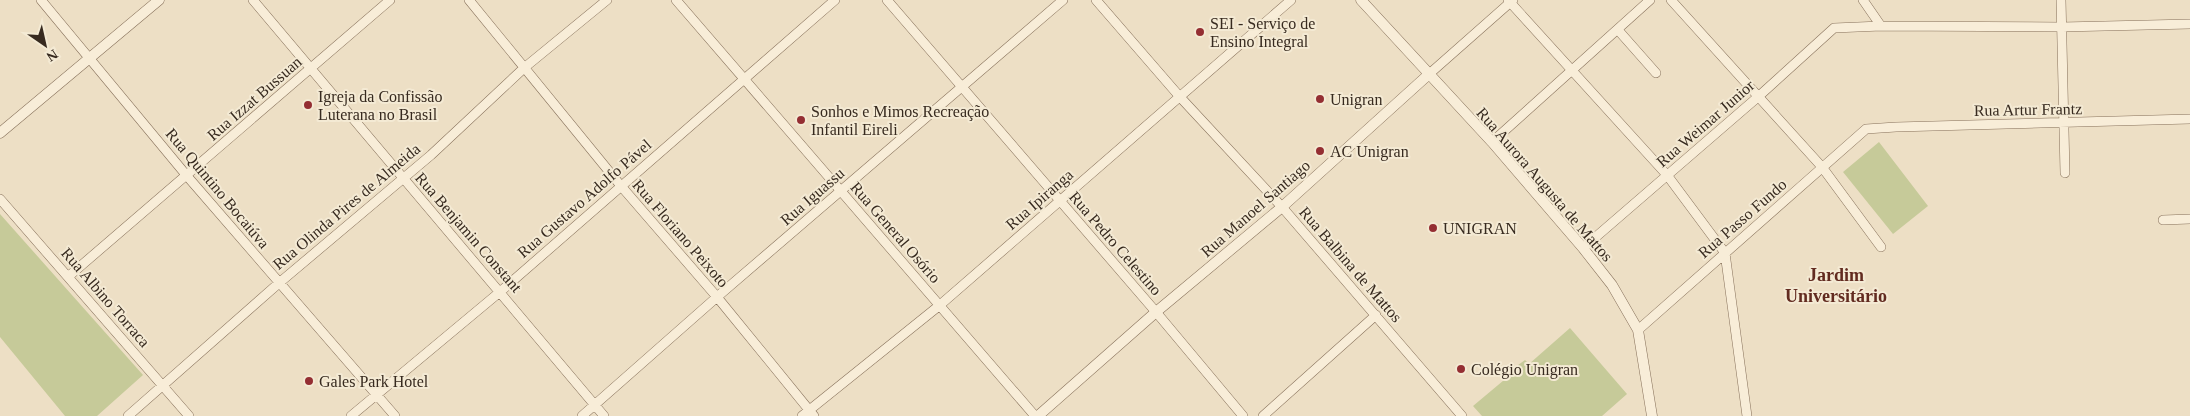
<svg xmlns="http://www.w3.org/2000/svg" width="2190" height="416" viewBox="0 0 2190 416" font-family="'Times New Roman',serif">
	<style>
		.green { fill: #c6ca99 }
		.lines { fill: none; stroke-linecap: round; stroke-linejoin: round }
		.minor-casing { stroke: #87715b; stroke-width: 10 }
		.tertiary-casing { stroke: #87715b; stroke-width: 11 }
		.minor { stroke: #f8edd8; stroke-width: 9 }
		.tertiary { stroke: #f8edd8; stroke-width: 10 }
		.poi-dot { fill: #942e32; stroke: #f4ead4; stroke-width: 2 }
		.labels { text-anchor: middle; stroke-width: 4; stroke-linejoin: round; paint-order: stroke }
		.poi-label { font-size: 16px; fill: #372a1f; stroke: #f4ead4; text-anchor: start }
		.street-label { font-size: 16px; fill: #372a1f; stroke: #f4ead4 }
		.neighbourhood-label { font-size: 18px; font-weight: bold; fill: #622b20; stroke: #f4ead4 }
	</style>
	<rect width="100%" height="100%" fill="#eddfc5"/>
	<!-- green -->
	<path class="green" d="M1879 142 1928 206 1893 234 1843 172Z
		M0 214 143 375 97 416H65L0 337Z
		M1570 328 1627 394 1602 416H1482L1473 406 1516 370 1514 368 1525 360 1529 364Z"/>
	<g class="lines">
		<!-- minor casing -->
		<g class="minor-casing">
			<path id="minor" d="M41 0 187 176 395 416
				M253 0 604 416
				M469 0 621 186 717 297 814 416
				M676 0 1035 416
				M887 0 1156 312 1243 416
				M1096 0 1180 97 1282 207 1462 416
				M1508 0 1667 175 1725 253 1747 416
				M1671 0 1822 167 1881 247
				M1863 0 1881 26
				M2061 0 2065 173
				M1618 30 1656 73
				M1428 75 1513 0
				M1492 142 1650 0
				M0 199 189 416
				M2163 220 2190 219
				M1583 248 1759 96 1834 28 1881 26 2062 27 2190 24
				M69 276 390 0
				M1638 330 1866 129 1896 127 2190 119
				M128 416 279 283 431 155 524 68 607 0
				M351 416 501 291 835 0
				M582 416 717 297 1063 0
				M802 416 940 305 1291 0
				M1263 416 1376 315"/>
		</g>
		<!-- tertiary casing -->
		<g class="tertiary-casing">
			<path id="tertiary" d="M1361 0 1492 142 1583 248 1612 285 1638 330 1652 416
				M0 133 159 0
				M1038 416 1156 312 1282 207 1428 75"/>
		</g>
		<!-- minor -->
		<use href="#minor" class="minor"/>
		<!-- tertiary -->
		<use href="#tertiary" class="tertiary"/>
	</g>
	<!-- markers -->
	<g class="poi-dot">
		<circle cx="1200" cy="32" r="5"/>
		<circle cx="1320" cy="99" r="5"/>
		<circle cx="308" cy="105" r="5"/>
		<circle cx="801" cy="120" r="5"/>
		<circle cx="1320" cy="151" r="5"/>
		<circle cx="1433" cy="228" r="5"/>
		<circle cx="1461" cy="369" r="5"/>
		<circle cx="309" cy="381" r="5"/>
	</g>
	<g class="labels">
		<!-- poi labels -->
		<g class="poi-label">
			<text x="1210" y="29">SEI - Serviço de<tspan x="1210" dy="18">Ensino Integral</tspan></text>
			<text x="318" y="102">Igreja da Confissão<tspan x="318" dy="18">Luterana no Brasil</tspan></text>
			<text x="1330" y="105">Unigran</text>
			<text x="811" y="117">Sonhos e Mimos Recreação<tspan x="811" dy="18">Infantil Eireli</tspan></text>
			<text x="1330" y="157">AC Unigran</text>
			<text x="1443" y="234">UNIGRAN</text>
			<text x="1471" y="375">Colégio Unigran</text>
			<text x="319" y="387">Gales Park Hotel</text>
		</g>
		<!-- street labels -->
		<g class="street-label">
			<text transform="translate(254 98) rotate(-41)" y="6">Rua Izzat Bussuan</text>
			<text transform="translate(2028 109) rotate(-1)" y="6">Rua Artur Frantz</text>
			<text transform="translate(1705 123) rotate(-41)" y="6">Rua Weimar Junior</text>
			<text transform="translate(1545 184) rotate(49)" y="6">Rua Aurora Augusta de Mattos</text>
			<text transform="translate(218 188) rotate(50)" y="6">Rua Quintino Bocaiúva</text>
			<text transform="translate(812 196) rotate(-41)" y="6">Rua Iguassu</text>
			<text transform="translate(584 198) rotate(-41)" y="6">Rua Gustavo Adolfo Pável</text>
			<text transform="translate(1039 199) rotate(-41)" y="6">Rua Ipiranga</text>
			<text transform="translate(346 206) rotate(-40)" y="6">Rua Olinda Pires de Almeida</text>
			<text transform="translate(1255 208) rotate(-41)" y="6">Rua Manoel Santiago</text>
			<text transform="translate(1742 218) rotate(-41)" y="6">Rua Passo Fundo</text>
			<text transform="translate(469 232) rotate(49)" y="6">Rua Benjamin Constant</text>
			<text transform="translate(896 232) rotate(49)" y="6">Rua General Osório</text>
			<text transform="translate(681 233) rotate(49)" y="6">Rua Floriano Peixoto</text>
			<text transform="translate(1116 243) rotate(49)" y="6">Rua Pedro Celestino</text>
			<text transform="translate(1351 264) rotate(49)" y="6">Rua Balbina de Mattos</text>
			<text transform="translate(106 297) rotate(49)" y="6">Rua Albino Torraca</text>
		</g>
		<!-- neighbourhood labels -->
		<g class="neighbourhood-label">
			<text x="1836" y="281">Jardim<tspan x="1836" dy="21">Universitário</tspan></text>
		</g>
	</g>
	<!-- north arrow -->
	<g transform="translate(45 45) rotate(146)" stroke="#f4ead4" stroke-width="4" paint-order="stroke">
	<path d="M0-4L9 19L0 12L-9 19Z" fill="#372a1f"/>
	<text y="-8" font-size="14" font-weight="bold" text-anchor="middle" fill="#372a1f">N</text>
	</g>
</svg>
